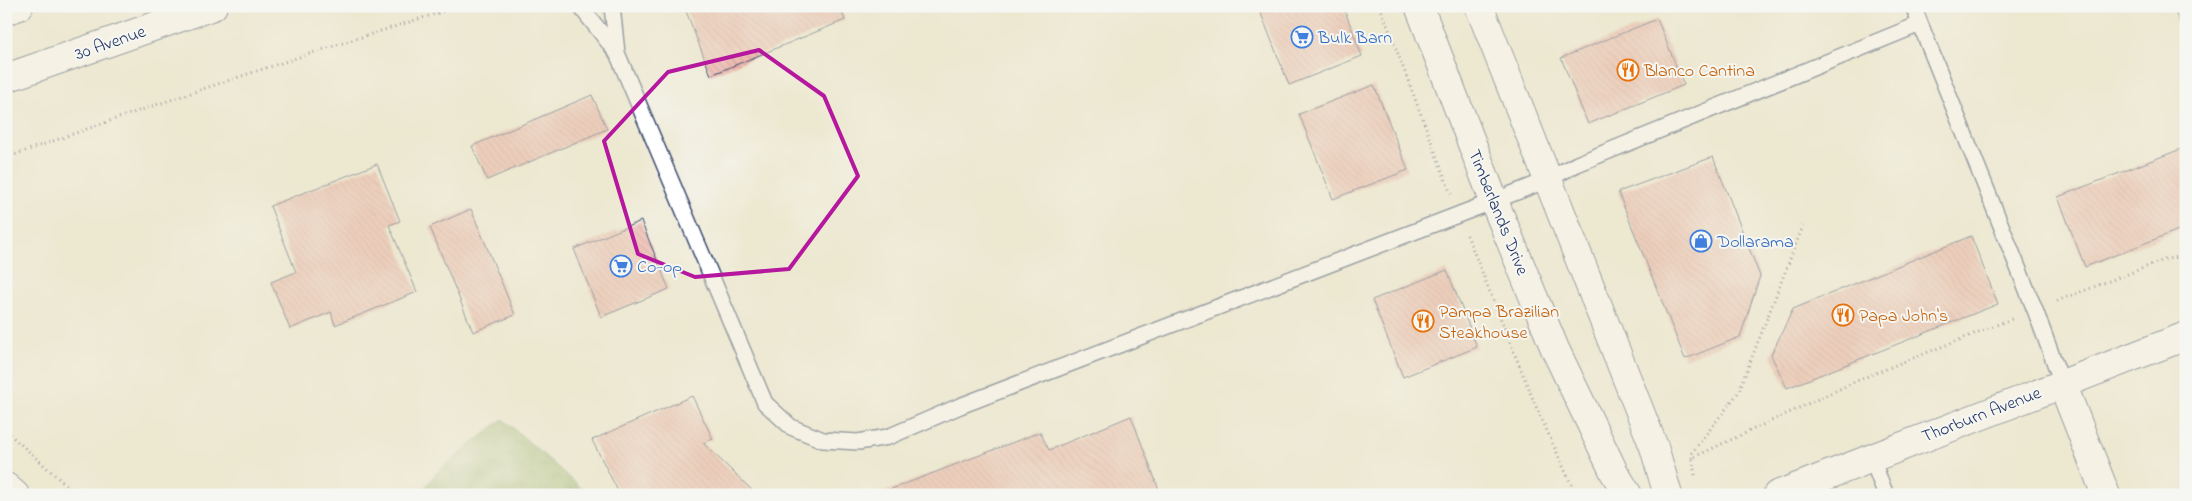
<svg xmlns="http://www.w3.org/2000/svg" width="2192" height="501" viewBox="0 0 2192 501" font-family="'Indie Flower',sans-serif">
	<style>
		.forest { fill: url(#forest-crowns); stroke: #546f60 }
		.building { fill: url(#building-back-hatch) }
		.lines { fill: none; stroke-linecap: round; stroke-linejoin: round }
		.service-casing { stroke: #3a4b6f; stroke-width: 18 }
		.minor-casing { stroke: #3a4b6f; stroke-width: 30 }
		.tertiary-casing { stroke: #3a4b6f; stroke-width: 30 }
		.primary-casing { stroke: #3a4b6f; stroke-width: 30 }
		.path { stroke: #3a4b6f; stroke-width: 3; stroke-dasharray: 1 4; stroke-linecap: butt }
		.service { stroke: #fff; stroke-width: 15 }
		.minor { stroke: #fff; stroke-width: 28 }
		.tertiary { stroke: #fff; stroke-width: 28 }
		.primary { stroke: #fff; stroke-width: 28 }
		.marked { fill: none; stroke: #b5179e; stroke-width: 4; stroke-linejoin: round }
		.labels { text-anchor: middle; stroke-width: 4; stroke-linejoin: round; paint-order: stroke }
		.shop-label { font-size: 18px; fill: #366cbe; stroke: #f6f6f2; text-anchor: start }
		.street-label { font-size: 18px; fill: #1b2f5e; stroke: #f6f6f2 }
		.food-label { font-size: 18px; fill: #c56008; stroke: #f6f6f2; text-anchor: start }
	</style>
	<defs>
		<pattern id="forest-crowns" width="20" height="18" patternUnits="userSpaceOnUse" patternTransform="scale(1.25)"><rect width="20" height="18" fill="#8eaf62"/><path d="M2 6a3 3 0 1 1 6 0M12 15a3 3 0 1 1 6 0" fill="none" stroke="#738f54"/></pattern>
		<pattern id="building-back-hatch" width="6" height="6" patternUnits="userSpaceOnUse" patternTransform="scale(1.25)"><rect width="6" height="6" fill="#eeafa3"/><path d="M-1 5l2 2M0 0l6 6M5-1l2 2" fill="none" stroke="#c08f88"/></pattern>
	</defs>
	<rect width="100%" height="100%" fill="#f6f6f2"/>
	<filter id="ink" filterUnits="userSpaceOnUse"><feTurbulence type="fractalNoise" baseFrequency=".02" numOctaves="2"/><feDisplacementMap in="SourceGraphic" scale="10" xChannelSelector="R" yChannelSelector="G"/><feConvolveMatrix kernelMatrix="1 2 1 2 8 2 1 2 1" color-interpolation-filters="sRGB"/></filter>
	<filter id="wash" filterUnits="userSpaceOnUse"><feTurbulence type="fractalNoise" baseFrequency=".0096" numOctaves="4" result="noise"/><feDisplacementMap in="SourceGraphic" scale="20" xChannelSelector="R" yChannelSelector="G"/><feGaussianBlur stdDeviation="1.12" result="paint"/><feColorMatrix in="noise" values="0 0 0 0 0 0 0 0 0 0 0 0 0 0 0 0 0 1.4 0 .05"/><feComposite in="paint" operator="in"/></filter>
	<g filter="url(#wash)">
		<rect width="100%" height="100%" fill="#ede8d0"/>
		<!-- forest -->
		<path class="forest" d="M503 419 589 495H419L437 472Z"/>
		<g id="blocks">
			<!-- building -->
			<path class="building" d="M684 6H840L845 20 711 75Z
				M1258 6H1343L1362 56 1289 85Z
				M2173 6H2186V39Z
				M1657 19 1684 85 1588 124 1561 58Z
				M1374 85 1408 170 1333 199 1299 114Z
				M592 95 607 129 487 180 472 146Z
				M2186 147V227L2085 267 2058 197Z
				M1713 157 1760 276 1740 337 1685 359 1618 192Z
				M377 164 400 221 389 225 417 292 335 325 331 312 290 329 271 282 296 272 270 206Z
				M471 209 515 315 473 332 430 227Z
				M641 221 669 289 601 317 574 249Z
				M1971 236 1998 304 1787 388 1771 355 1793 309Z
				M1447 270 1477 347 1403 377 1372 300Z
				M692 396 713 439 703 443 757 495H620L592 440Z
				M1131 416 1161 495H876L1040 432 1049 450Z"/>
		</g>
	</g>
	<g filter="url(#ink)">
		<use href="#blocks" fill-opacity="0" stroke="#3a4b6f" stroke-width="1"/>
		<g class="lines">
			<!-- service casing -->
			<g class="service-casing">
				<path id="service" d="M580 6 617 53 765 403 791 427 823 440 858 442 888 437 960 406 1494 201 1547 180 1577 164 1920 24
					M612 6 617 53
					M1913 6 2035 310 2062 383
					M1871 457 1886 495"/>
			</g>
			<!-- minor casing -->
			<g class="minor-casing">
				<path id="minor" d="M2062 383 2106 495
					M1777 495 2186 336"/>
			</g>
			<!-- tertiary casing -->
			<g class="tertiary-casing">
				<path id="tertiary" d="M1419 6 1494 201 1555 349 1614 472 1628 495
					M1479 6 1654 447 1668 495
					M6 487 15 495"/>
			</g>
			<!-- primary casing -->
			<g class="primary-casing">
				<path id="primary" d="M6 11 19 6
					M6 78 213 6"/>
			</g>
			<!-- path -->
			<path class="path" d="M1380 6 1451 194
				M6 158C157 103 308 53 461 6
				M1467 235 1534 402 1576 495
				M2057 301 2164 260 2186 255
				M6 431 77 495
				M1692 458 1691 454 1738 393 1803 226
				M1695 475 1692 458 1863 378 2014 318"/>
			<!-- service -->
			<use href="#service" class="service"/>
			<!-- minor -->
			<use href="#minor" class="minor"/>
			<!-- tertiary -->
			<use href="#tertiary" class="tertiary"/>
			<!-- primary -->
			<use href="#primary" class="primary"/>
		</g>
	</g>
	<!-- marked area -->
	<path d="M0 0H2192V501H0ZM759 50 824 96 858 176 789 269 695 277 638 254 604 141 668 72Z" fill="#ede8d0" fill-opacity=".55" fill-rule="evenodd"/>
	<path class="marked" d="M759 50 824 96 858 176 789 269 695 277 638 254 604 141 668 72Z"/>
	<!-- icons -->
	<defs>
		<g id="supermarket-ring" transform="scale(1.125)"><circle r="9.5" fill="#f6f6f2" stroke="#3f7fe0" stroke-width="1.5"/><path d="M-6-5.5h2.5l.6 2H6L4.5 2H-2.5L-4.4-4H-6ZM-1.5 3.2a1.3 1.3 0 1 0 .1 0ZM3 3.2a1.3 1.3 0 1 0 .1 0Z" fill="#3f7fe0"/></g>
		<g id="restaurant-ring" transform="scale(1.125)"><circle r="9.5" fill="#f6f6f2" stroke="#e8710a" stroke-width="1.5"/><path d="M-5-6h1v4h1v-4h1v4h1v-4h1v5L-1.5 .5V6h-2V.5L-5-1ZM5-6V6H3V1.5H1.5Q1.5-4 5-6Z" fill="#e8710a"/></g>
		<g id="shop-ring" transform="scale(1.125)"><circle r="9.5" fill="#f6f6f2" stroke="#3f7fe0" stroke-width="1.5"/><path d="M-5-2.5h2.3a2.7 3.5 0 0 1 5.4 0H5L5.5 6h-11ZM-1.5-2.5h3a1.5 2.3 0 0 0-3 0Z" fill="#3f7fe0"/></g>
	</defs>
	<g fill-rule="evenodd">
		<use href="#supermarket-ring" x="1302" y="37"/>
		<use href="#restaurant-ring" x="1628" y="70"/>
		<use href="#shop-ring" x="1701" y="241"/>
		<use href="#supermarket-ring" x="621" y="266"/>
		<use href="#restaurant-ring" x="1843" y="315"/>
		<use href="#restaurant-ring" x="1423" y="321"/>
	</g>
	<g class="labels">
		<!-- shop labels -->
		<g class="shop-label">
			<text x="1318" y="43">Bulk Barn</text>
			<text x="1717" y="247">Dollarama</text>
			<text x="637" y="272">Co-op</text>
		</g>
		<!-- street labels -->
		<g class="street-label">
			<text transform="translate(110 42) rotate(-19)" y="6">30 Avenue</text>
			<text transform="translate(1499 212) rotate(68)" y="6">Timberlands Drive</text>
			<text transform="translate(1981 414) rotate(-21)" y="6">Thorburn Avenue</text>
		</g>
		<!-- food labels -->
		<g class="food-label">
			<text x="1644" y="76">Blanco Cantina</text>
			<text x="1439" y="317">Pampa Brazilian<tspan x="1439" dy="21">Steakhouse</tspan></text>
			<text x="1859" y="321">Papa John's</text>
		</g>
	</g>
	<!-- margin -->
	<rect width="2192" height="501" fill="none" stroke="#f6f6f2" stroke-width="25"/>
</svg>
